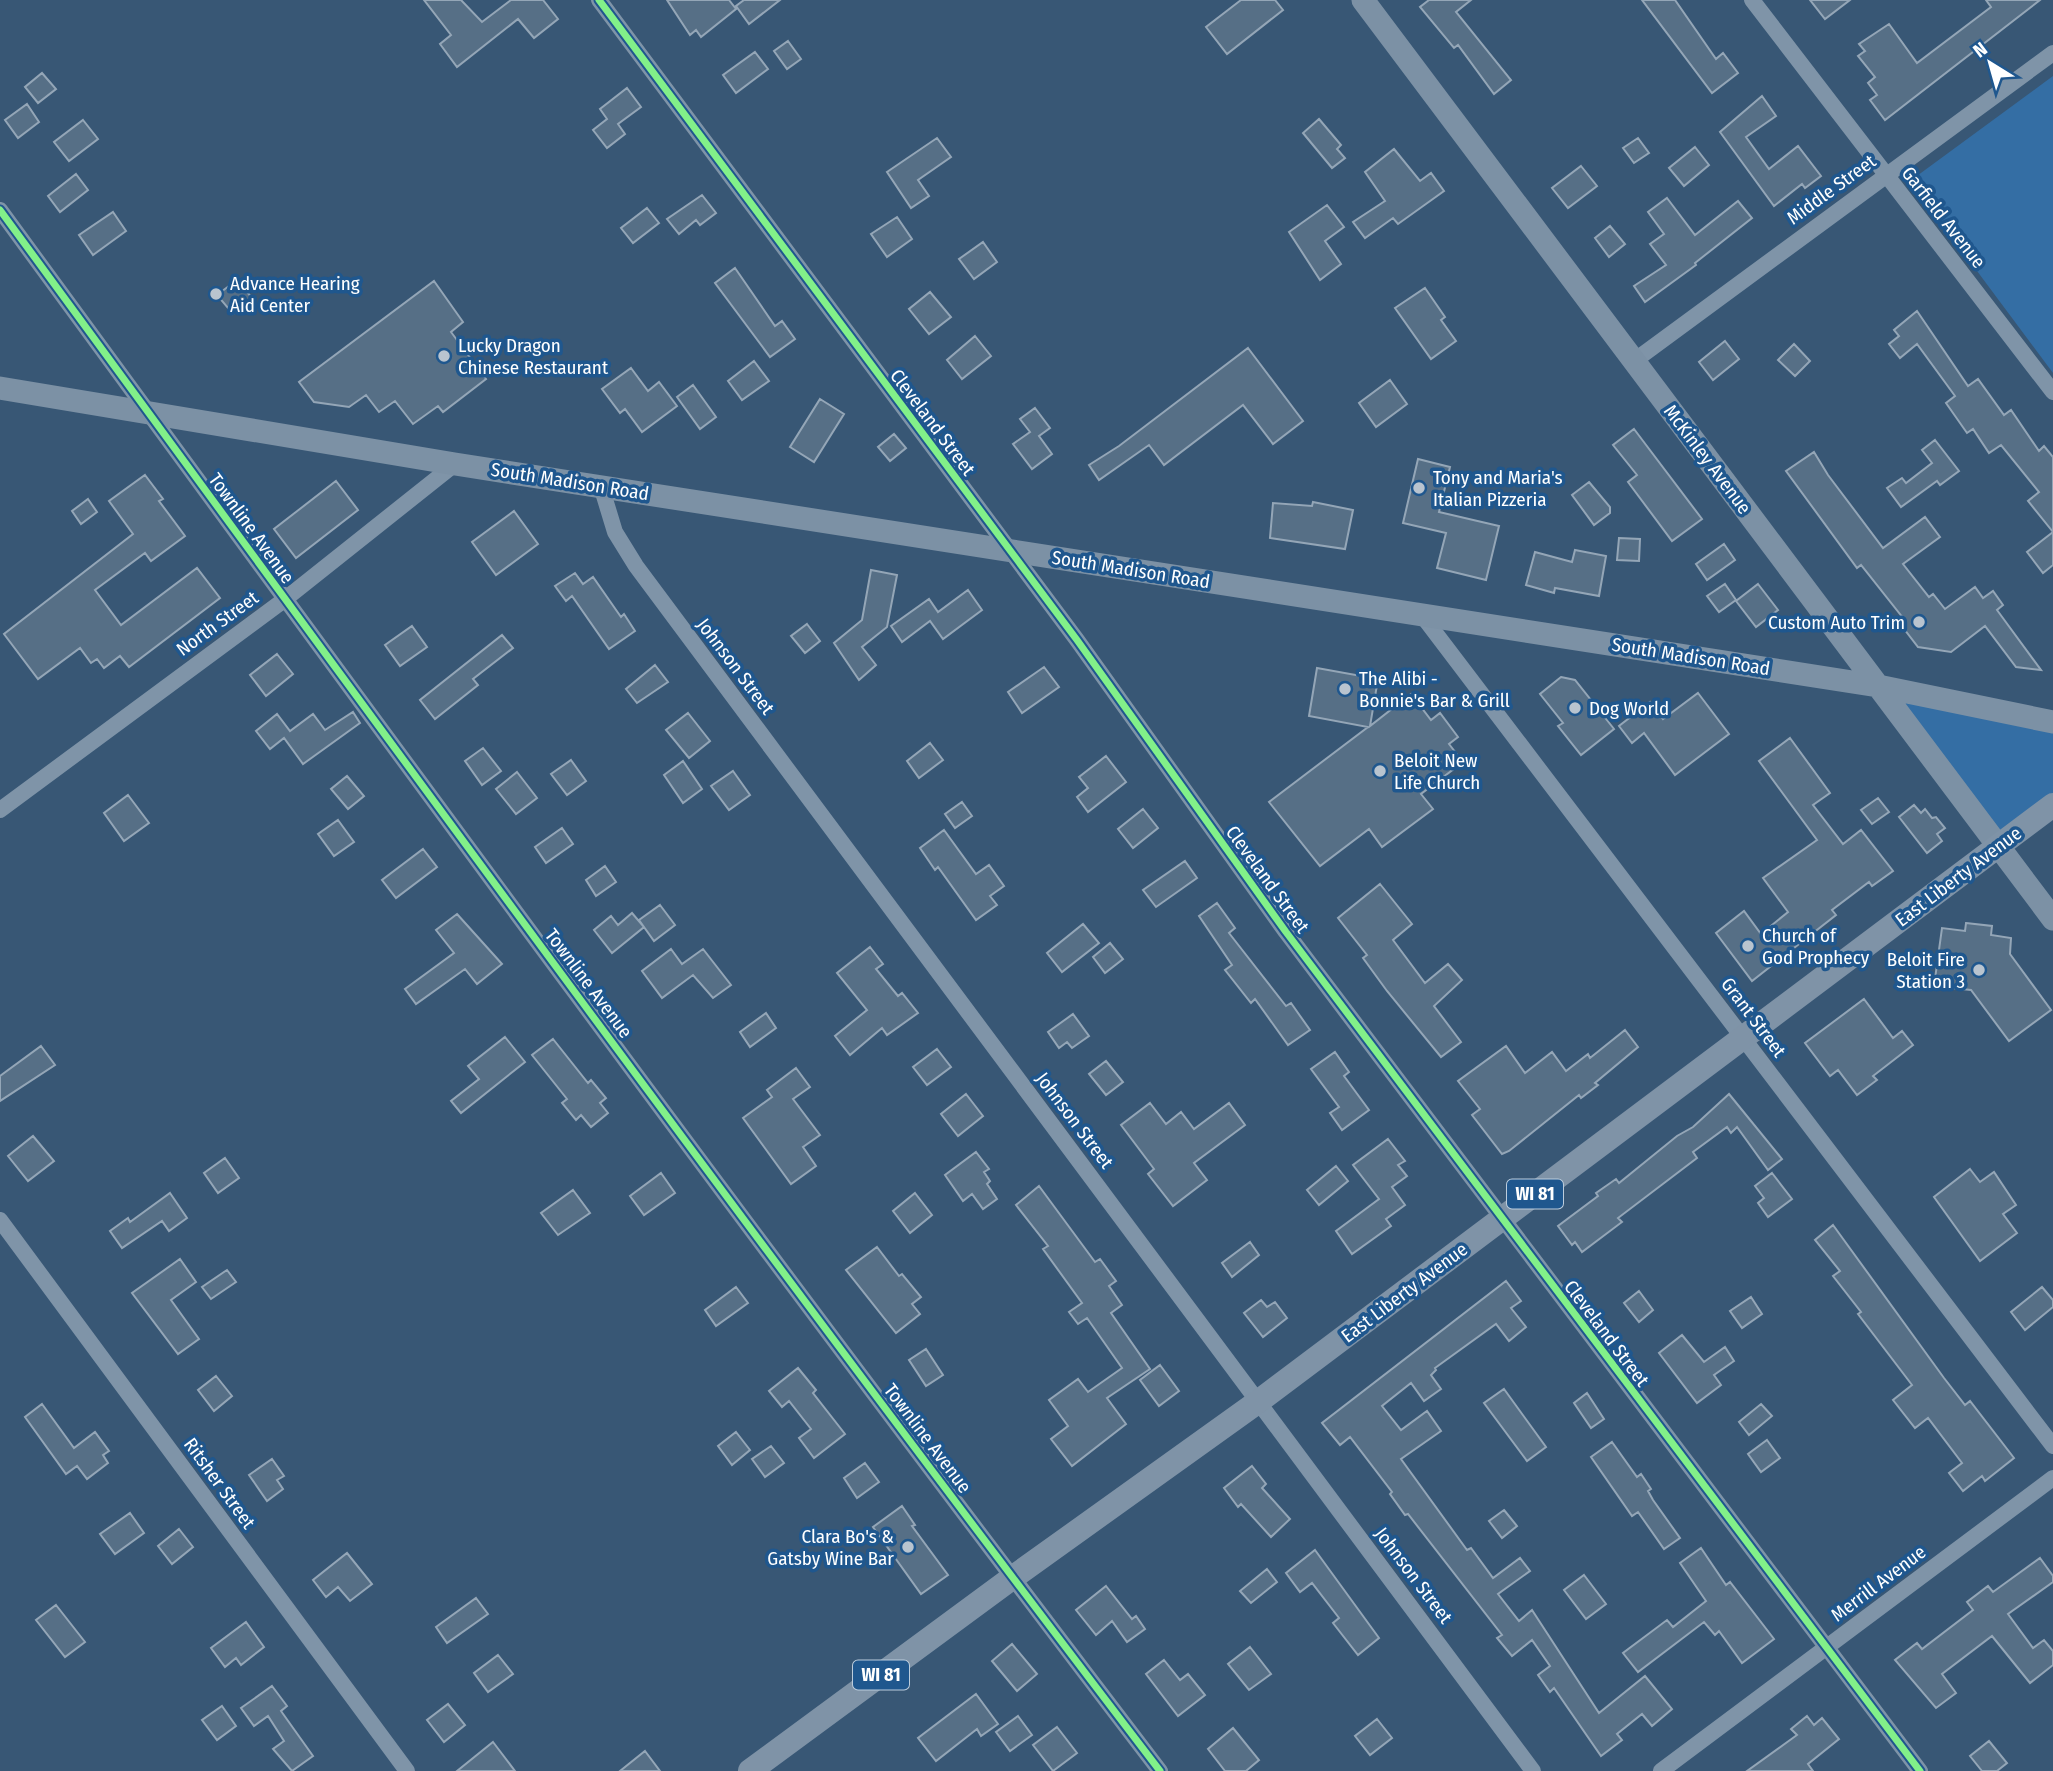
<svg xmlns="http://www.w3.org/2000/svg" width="2053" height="1771" viewBox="0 0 2053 1771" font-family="'Fira Sans Condensed',sans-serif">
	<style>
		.green { fill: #346ea4 }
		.building { fill: #566f86; stroke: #94a6b7; stroke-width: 2 }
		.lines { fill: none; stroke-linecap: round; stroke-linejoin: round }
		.street { stroke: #7f94a8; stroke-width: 16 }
		.secondary { stroke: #7c91a5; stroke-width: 23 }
		.primary { stroke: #7f93a7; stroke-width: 24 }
		.cycleway-casing { stroke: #1f578e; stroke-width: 11 }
		.cycleway { stroke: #82f089; stroke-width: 7 }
		.poi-dot { fill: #b9c4cf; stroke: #1f578e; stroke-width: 2.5 }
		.labels { text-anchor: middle; stroke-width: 7; stroke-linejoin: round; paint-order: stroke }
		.shield { fill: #1f578e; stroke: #bccddd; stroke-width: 2 }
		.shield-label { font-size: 18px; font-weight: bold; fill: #fff }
		.street-label { font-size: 19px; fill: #fff; stroke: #1f578e }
		.poi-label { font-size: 19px; fill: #fff; stroke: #1f578e; text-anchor: start }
	</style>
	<rect width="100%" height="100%" fill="#385775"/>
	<!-- green -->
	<path class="green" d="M2053 76V373L1910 181Z
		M1878 686 2053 722V805L1998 846Z"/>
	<!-- building -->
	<path class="building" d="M424 0H461L482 22 511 0H543L558 19 534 38 518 19 457 67 440 44 451 35Z
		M667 0H729L736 9 701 37 696 30 690 35Z
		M744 0H780L749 24 736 6Z
		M1241 0H1275L1283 10 1227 54 1206 27Z
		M1429 0H1471L1456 12 1511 80 1494 94 1458 45 1454 48 1420 7Z
		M1642 0H1675L1716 59 1723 53 1738 73 1712 93Z
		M1810 0H1850L1825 19Z
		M1986 0H2040L1885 120 1870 100 1877 95 1868 83 1875 77 1858 56 1865 51 1859 44 1889 24 1917 63 1991 7Z
		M788 41 801 59 787 69 774 51Z
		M755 52 768 69 736 93 723 75Z
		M42 73 56 89 38 103 25 87Z
		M627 88 641 107 618 124 625 134 607 148 593 130 607 119 600 109Z
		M1762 96 1776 116 1746 137 1769 169 1798 146 1821 176 1805 188 1802 184 1774 206 1720 132Z
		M27 104 39 122 18 138 5 120Z
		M1319 119 1341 145 1337 149 1345 158 1332 168 1303 133Z
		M83 120 98 139 69 161 54 142Z
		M937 138 951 157 918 180 929 196 911 208 887 172Z
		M1638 138 1649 153 1634 163 1623 148Z
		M1695 147 1709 165 1684 186 1669 168Z
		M1394 149 1420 181 1431 173 1444 191 1398 224 1393 218 1365 238 1353 222 1385 201 1365 172Z
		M1581 166 1597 186 1568 208 1552 188Z
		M76 174 88 190 60 212 48 196Z
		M702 195 716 213 700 225 696 220 679 234 667 219Z
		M1667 198 1695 235 1738 201 1752 218 1695 263 1696 265 1645 302 1634 286 1666 265 1650 244 1664 234 1648 212Z
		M1327 205 1344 227 1325 241 1341 264 1320 280 1289 232Z
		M647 208 659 223 633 243 621 228Z
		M113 212 126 231 93 255 79 235Z
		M897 217 912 239 887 257 871 234Z
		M1610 226 1625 244 1609 257 1595 238Z
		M983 242 997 262 974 279 959 259Z
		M735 268 775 326 782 321 795 339 770 357 715 283Z
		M237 280 253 299 233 314 217 295Z
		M434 281 463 322 451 332 486 379 443 412 438 406 413 424 395 401 379 412 366 395 349 407 314 402 299 382Z
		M1425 288 1445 317 1441 320 1456 341 1431 359 1395 308Z
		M930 292 951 317 929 334 909 309Z
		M1917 311 1968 386 1978 379 2004 415 2011 410 2039 451 2044 446 2053 457V532L2028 501 2039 492 2001 445 1989 453 1973 429 1967 433 1946 403 1955 396 1917 344 1900 358 1889 344 1899 336 1894 330Z
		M975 336 991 356 962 379 947 360Z
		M1725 341 1739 359 1713 380 1699 362Z
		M1794 344 1810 361 1795 376 1778 360Z
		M1248 348 1303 421 1273 444 1243 405 1164 465 1149 445 1099 480 1089 465 1119 446Z
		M754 361 769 381 742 400 728 381Z
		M631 368 648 391 659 382 677 406 642 432 625 409 620 413 602 389Z
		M1390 380 1407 404 1376 427 1359 403Z
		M693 385 716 417 700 429 677 397Z
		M820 399 844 414 814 462 790 447Z
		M1035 408 1050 428 1039 436 1052 454 1032 469 1013 444 1030 432 1020 419Z
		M1634 429 1702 519 1672 541 1628 482 1637 475 1613 445Z
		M894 434 906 448 890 461 878 447Z
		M1935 440 1959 471 1940 485 1937 481 1901 507 1887 488 1902 478 1906 483 1932 463 1922 450Z
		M1814 452 1828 475 1883 548 1925 517 1940 537 1903 564 1929 597 1933 594 1945 609 1975 587 1983 598 1993 591 2003 605 1997 610 2041 670 2016 667 1985 626 1951 652 1918 647 1898 621 1903 618 1861 565 1857 568 1786 471Z
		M1418 459 1450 467 1439 512 1499 526 1486 580 1437 568 1446 533 1403 523Z
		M145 475 163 499 159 501 185 536 151 561 145 553 95 590 121 625 197 568 220 598 129 667 120 656 104 668 97 659 91 663 80 648 38 679 4 634 133 534 109 501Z
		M336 481 358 510 296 558 274 529Z
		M1589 482 1610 507V513L1594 525 1572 495Z
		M88 499 97 512 81 524 72 511Z
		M1313 502 1353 510 1345 549 1270 538 1273 503 1312 506Z
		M514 511 538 544 496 575 472 542Z
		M2053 532V565L2043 573 2027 552Z
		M1619 538 1640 539 1639 561 1617 560Z
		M1724 544 1735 560 1707 580 1696 564Z
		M1575 550 1606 556 1599 596 1555 588 1554 593 1526 585 1535 552 1572 562Z
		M871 570 897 575 887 627 862 647 876 665 859 680 834 643 862 620Z
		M575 573 583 584 593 577 621 617 624 614 635 631 609 649 572 596 566 601 555 586Z
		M1725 584 1736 600 1719 612 1707 596Z
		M1758 584 1778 610 1756 627 1736 601Z
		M968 590 982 610 943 639 930 621 902 642 891 626 929 599 938 612Z
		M807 624 820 641 805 653 791 636Z
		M412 626 427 647 400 666 385 645Z
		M502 635 513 648 473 679 478 685 435 719 420 700Z
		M277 654 293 674 266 696 250 675Z
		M655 665 668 682 637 703 626 689Z
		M1044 667 1059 687 1022 713 1008 692Z
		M1317 668 1378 679 1370 726 1411 694 1431 720 1440 713 1458 737 1449 744 1463 762 1421 794 1433 809 1382 847 1369 829 1320 866 1269 802 1368 727 1309 716Z
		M1561 677 1575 680 1614 729 1581 755 1558 726 1563 723 1540 694Z
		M1698 693 1729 734 1675 775 1644 733 1632 743 1619 726 1650 702 1663 719Z
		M353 712 360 723 303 764 284 738 270 749 256 731 277 714 290 731 313 714 325 730Z
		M688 713 710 741 689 758 666 730Z
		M1790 738 1830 793 1813 805 1843 844 1861 830 1893 871 1872 886 1869 882 1832 910 1836 915 1752 981 1716 933 1744 911 1761 934 1788 912 1763 878 1817 840 1759 761Z
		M930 743 943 760 919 778 907 761Z
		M483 748 501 771 482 785 465 761Z
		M1106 756 1126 782 1088 812 1077 797 1088 788 1079 777Z
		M571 760 586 781 567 795 551 774Z
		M683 761 702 789 683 803 664 775Z
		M733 771 750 795 729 810 711 786Z
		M517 772 537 798 516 814 496 789Z
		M347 776 364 796 348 809 331 789Z
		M128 795 149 823 124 841 104 813Z
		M1878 798 1889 812 1872 824 1861 810Z
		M962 802 972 816 955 828 945 814Z
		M1914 805 1921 813 1925 809 1932 818 1936 817 1945 828 1937 834 1942 841 1927 853 1899 817Z
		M1143 809 1158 828 1133 848 1118 829Z
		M338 820 354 842 334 856 318 834Z
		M562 828 573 844 546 863 535 847Z
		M944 830 976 874 989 865 1004 886 990 896 997 905 976 920 938 867 935 870 920 848Z
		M423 849 437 867 396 898 382 880Z
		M1185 861 1197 878 1156 907 1143 890Z
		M605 866 616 882 596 896 586 880Z
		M1380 884 1412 924 1393 940 1425 983 1448 964 1462 980 1434 1006 1461 1042 1441 1057 1387 991 1363 958 1367 955 1338 918Z
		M1217 903 1235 928 1229 933 1286 1006 1291 1003 1310 1030 1288 1045 1255 999 1251 1003 1225 970 1232 965 1199 916Z
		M660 905 675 925 654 941 639 920Z
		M632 913 644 927 612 953 594 930 611 916 618 925Z
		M457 914 502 964 477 984 465 969 416 1004 405 989 454 953 436 930Z
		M1966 923 1992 926 1991 935 2011 938 2010 954 2051 1010 2009 1041 1971 990 1934 986 1942 928 1965 931Z
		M1083 924 1099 943 1062 972 1047 953Z
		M1110 943 1123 959 1105 973 1093 957Z
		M870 947 883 964 876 969 898 996 902 993 918 1013 887 1035 882 1028 850 1055 835 1036 867 1010 837 973Z
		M671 949 682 964 703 949 731 985 713 998 693 975 662 998 642 971Z
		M1864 999 1893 1038 1902 1031 1913 1045 1873 1076 1877 1080 1857 1095 1838 1070 1830 1076 1805 1043Z
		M766 1013 776 1028 750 1047 740 1032Z
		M1073 1014 1089 1036 1072 1048 1067 1042 1059 1048 1048 1032Z
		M1625 1030 1638 1047 1595 1083 1598 1085 1581 1098 1579 1095 1509 1151 1502 1154 1472 1115 1480 1109 1458 1081 1506 1046 1525 1073 1552 1052 1566 1071 1588 1054 1590 1058Z
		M505 1037 525 1062 461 1113 451 1101 479 1079 468 1066Z
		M553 1039 588 1083 591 1080 606 1098 600 1103 608 1113 591 1127 581 1115 576 1120 562 1103 567 1099 532 1055Z
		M41 1046 55 1065 0 1101V1076Z
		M937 1049 951 1067 927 1085 913 1067Z
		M1335 1052 1349 1072 1344 1076 1369 1110 1342 1130 1330 1113 1339 1107 1311 1069Z
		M1106 1061 1123 1082 1106 1095 1089 1074Z
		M796 1068 810 1087 793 1099 820 1135 803 1147 816 1166 791 1184 743 1118 772 1097 767 1090Z
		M966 1094 983 1116 958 1136 941 1114Z
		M1729 1094 1782 1159 1768 1170 1737 1127 1731 1133 1727 1127 1693 1152 1697 1158 1618 1218 1622 1222 1582 1252 1575 1242 1572 1245 1558 1226 1598 1196 1596 1193 1616 1179 1619 1183 1677 1136 1693 1127Z
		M1150 1103 1166 1124 1181 1112 1194 1129 1229 1103 1245 1125 1194 1163 1207 1180 1173 1206 1148 1174 1154 1169 1121 1125Z
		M33 1136 54 1161 28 1181 8 1156Z
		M1388 1139 1405 1161 1398 1165 1407 1176 1392 1187 1405 1205 1386 1219 1391 1226 1352 1254 1336 1231 1379 1199 1353 1165Z
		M976 1152 989 1169 984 1172 990 1181 987 1184 997 1199 983 1209 972 1194 963 1201 945 1175Z
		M225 1158 239 1178 218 1193 204 1173Z
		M1336 1166 1348 1181 1319 1205 1307 1190Z
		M1970 1169 1980 1182 1994 1172 2016 1205 2003 1214 2017 1233 1980 1261 1934 1197Z
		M661 1173 675 1193 644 1215 630 1196Z
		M1772 1173 1792 1199 1768 1217 1758 1203 1764 1198 1755 1186Z
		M1039 1186 1095 1262 1100 1259 1116 1281 1109 1286 1122 1305 1111 1313 1150 1369 1107 1398 1126 1424 1072 1466 1051 1439 1068 1426 1049 1400 1078 1379 1088 1392 1122 1368 1087 1318 1078 1324 1069 1312 1082 1303 1043 1249 1048 1246 1016 1205Z
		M573 1190 590 1213 558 1235 541 1213Z
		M170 1193 187 1218 169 1231 162 1221 122 1248 110 1231 128 1218 130 1222Z
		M915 1193 932 1215 910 1233 893 1211Z
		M1833 1225 1944 1378 1965 1405 1970 1401 2014 1458 1985 1481 1982 1476 1963 1491 1949 1473 1962 1463 1928 1418 1915 1428 1893 1400 1912 1385 1858 1314 1861 1312 1833 1276 1840 1271 1815 1240Z
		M1250 1242 1259 1255 1232 1277 1222 1263Z
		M877 1247 899 1276 902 1274 921 1297 912 1304 920 1314 896 1333 846 1270Z
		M180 1259 196 1282 171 1300 199 1339 178 1354 132 1293Z
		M227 1270 236 1282 211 1299 202 1287Z
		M1506 1281 1521 1301 1511 1308 1526 1327 1509 1341 1496 1324 1435 1368 1436 1370 1431 1375 1441 1389 1424 1401 1411 1383 1382 1406 1401 1430 1427 1411 1441 1431 1401 1459 1467 1550 1471 1548 1493 1578 1520 1558 1530 1571 1498 1594 1519 1621 1532 1610 1599 1713 1645 1676 1672 1709 1652 1726 1642 1714 1617 1734 1622 1740 1601 1756 1554 1688 1550 1692 1538 1675 1550 1666 1532 1640 1512 1656 1497 1638 1502 1635 1408 1514 1405 1515 1390 1494 1392 1492 1350 1437 1340 1445 1322 1423Z
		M736 1287 748 1303 716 1326 705 1310Z
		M2042 1287 2053 1300V1307L2025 1330 2011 1312Z
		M1639 1291 1653 1310 1639 1322 1624 1303Z
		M1751 1297 1762 1314 1742 1328 1730 1311Z
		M1261 1300 1267 1307 1275 1302 1287 1318 1263 1337 1244 1313Z
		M1682 1335 1704 1362 1725 1347 1734 1361 1714 1375 1721 1385 1697 1403 1659 1353Z
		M926 1349 943 1375 926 1386 909 1360Z
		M1160 1365 1179 1391 1159 1406 1140 1380Z
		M798 1368 816 1390 813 1393 845 1434 814 1458 799 1438 811 1429 789 1401 782 1407 769 1391Z
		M216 1376 232 1396 214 1411 198 1390Z
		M1504 1389 1546 1447 1527 1461 1484 1403Z
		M1587 1393 1604 1419 1591 1428 1574 1403Z
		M42 1404 74 1448 95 1432 109 1451 103 1455 108 1463 87 1479 77 1466 66 1474 25 1417Z
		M1761 1404 1772 1416 1749 1435 1739 1422Z
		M736 1432 750 1450 732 1465 718 1446Z
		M1767 1440 1780 1458 1761 1472 1748 1454Z
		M1612 1442 1637 1477 1641 1474 1651 1489 1648 1491 1653 1500 1680 1538 1664 1549 1638 1512 1632 1516 1591 1457Z
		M771 1446 784 1463 765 1477 752 1459Z
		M272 1459 284 1476 277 1480 283 1489 267 1501 249 1475Z
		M865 1463 879 1482 857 1498 844 1478Z
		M1252 1466 1266 1484 1262 1488 1290 1519 1271 1537 1241 1504 1238 1507 1224 1488Z
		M902 1506 915 1525 912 1526 948 1575 921 1594 873 1527Z
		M1504 1510 1517 1526 1502 1538 1489 1521Z
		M130 1513 144 1533 115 1554 100 1534Z
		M179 1529 193 1547 172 1564 158 1546Z
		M1701 1548 1726 1585 1730 1582 1774 1639 1742 1663 1719 1631 1715 1635 1704 1622 1638 1672 1623 1653 1667 1620 1673 1627 1706 1601 1680 1563Z
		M1315 1550 1379 1638 1358 1655 1333 1623 1339 1618 1312 1583 1300 1592 1286 1573Z
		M347 1553 372 1584 350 1601 338 1587 326 1597 313 1580Z
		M2040 1558 2053 1576V1582L2008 1614 2033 1648 2044 1640 2053 1651V1665L2030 1683 1992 1636 1942 1674 1956 1693 1936 1708 1895 1660 1917 1643 1922 1649 1973 1610 1967 1602 1988 1586 1993 1592Z
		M1267 1569 1277 1582 1251 1603 1240 1591Z
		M1584 1575 1606 1604 1586 1619 1564 1590Z
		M1106 1586 1132 1619 1136 1616 1145 1629 1127 1642 1112 1621 1096 1635 1076 1610Z
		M476 1598 488 1614 447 1643 436 1627Z
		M56 1605 85 1642 65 1657 36 1620Z
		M246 1622 264 1647 241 1665 236 1658 225 1667 211 1648Z
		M1012 1644 1037 1674 1017 1691 992 1661Z
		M1250 1647 1271 1674 1249 1690 1228 1664Z
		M498 1655 513 1674 488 1692 474 1673Z
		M1164 1660 1180 1680 1188 1674 1205 1695 1178 1716 1146 1674Z
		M272 1686 287 1706 281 1711 313 1756 292 1771 273 1749 284 1741 268 1716 254 1726 241 1708Z
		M976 1694 998 1724 981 1736 977 1729 936 1761 918 1738Z
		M448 1704 465 1725 444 1742 427 1720Z
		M222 1706 236 1726 217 1740 202 1720Z
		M1018 1716 1032 1735 1010 1751 996 1732Z
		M1807 1716 1814 1725 1822 1718 1839 1739 1808 1764 1813 1771H1747L1797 1735 1791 1729Z
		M1377 1719 1392 1738 1370 1755 1355 1736Z
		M1057 1727 1077 1753 1053 1771 1033 1745Z
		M1233 1728 1259 1760 1246 1771H1225L1208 1749Z
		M1989 1741 2007 1763 1997 1771H1982L1970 1756Z
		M493 1742 515 1771H457Z
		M645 1751 660 1771H620Z"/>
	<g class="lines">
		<!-- street -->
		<path class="street" d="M599 0 1077 640 1286 932 1920 1771
			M1752 0 2053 392
			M0 210C383 733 766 1256 1160 1771
			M1634 361 2053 53
			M601 486 615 532 636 566 1533 1771
			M1421 614 2053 1446
			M0 810 284 600 455 464
			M0 1220 407 1771
			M1661 1771 2053 1478"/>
		<!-- secondary -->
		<path class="secondary" d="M1363 0 2053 919
			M0 388 455 464 1878 686 2053 722"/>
		<!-- primary -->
		<path class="primary" d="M750 1771 1012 1578 1259 1401 2053 805"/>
		<!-- cycleway casing -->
		<g class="cycleway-casing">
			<path id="cycleway" d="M599 0 1077 640 1286 932 1920 1771
				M0 210C383 733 766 1256 1160 1771"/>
		</g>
		<!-- cycleway -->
		<use href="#cycleway" class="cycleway"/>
	</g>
	<!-- markers -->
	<g class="poi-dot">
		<circle cx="216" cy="294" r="7"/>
		<circle cx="444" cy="356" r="7"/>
		<circle cx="1419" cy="488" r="7"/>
		<circle cx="1919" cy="622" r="7"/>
		<circle cx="1345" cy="689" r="7"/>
		<circle cx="1575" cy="708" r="7"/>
		<circle cx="1380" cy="771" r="7"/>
		<circle cx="1748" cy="946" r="7"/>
		<circle cx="1979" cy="970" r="7"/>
		<circle cx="908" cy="1547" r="7"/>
	</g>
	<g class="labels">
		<!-- shield labels -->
		<g class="shield">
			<rect x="1507" y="1179.5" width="56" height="29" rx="5"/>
			<rect x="853" y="1660.5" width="56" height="29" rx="5"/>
		</g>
		<g class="shield-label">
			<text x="1535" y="1200">WI 81</text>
			<text x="881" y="1681">WI 81</text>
		</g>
		<!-- street labels -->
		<g class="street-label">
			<text transform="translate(1831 189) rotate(-36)" y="7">Middle Street</text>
			<text transform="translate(1944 217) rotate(52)" y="7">Garfield Avenue</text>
			<text transform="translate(933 422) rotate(53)" y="7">Cleveland Street</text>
			<text transform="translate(1708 459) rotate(53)" y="7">McKinley Avenue</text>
			<text transform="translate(570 481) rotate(9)" y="7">South Madison Road</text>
			<text transform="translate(252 528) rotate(54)" y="7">Townline Avenue</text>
			<text transform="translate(1131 569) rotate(9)" y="7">South Madison Road</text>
			<text transform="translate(217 623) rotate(-36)" y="7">North Street</text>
			<text transform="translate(1691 656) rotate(9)" y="7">South Madison Road</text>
			<text transform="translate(736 666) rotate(53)" y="7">Johnson Street</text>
			<text transform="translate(1958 876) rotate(-37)" y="7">East Liberty Avenue</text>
			<text transform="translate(1268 879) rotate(54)" y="7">Cleveland Street</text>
			<text transform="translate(589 983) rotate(53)" y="7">Townline Avenue</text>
			<text transform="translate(1754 1017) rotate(53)" y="7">Grant Street</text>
			<text transform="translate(1075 1120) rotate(53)" y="7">Johnson Street</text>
			<text transform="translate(1404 1292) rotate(-37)" y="7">East Liberty Avenue</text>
			<text transform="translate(1607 1333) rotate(53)" y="7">Cleveland Street</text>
			<text transform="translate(928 1438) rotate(53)" y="7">Townline Avenue</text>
			<text transform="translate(220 1483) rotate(54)" y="7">Ritsher Street</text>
			<text transform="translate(1414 1575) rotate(53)" y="7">Johnson Street</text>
			<text transform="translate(1878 1583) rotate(-37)" y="7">Merrill Avenue</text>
		</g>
		<!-- poi labels -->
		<g class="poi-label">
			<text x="230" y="290">Advance Hearing<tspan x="230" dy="22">Aid Center</tspan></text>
			<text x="458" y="352">Lucky Dragon<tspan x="458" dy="22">Chinese Restaurant</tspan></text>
			<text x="1433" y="484">Tony and Maria's<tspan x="1433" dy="22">Italian Pizzeria</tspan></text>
			<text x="1905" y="629" text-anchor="end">Custom Auto Trim</text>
			<text x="1359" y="685">The Alibi -<tspan x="1359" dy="22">Bonnie's Bar &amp; Grill</tspan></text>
			<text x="1589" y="715">Dog World</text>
			<text x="1394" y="767">Beloit New<tspan x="1394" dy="22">Life Church</tspan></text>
			<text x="1762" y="942">Church of<tspan x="1762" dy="22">God Prophecy</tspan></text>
			<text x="1965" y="966" text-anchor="end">Beloit Fire<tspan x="1965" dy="22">Station 3</tspan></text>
			<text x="894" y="1543" text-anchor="end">Clara Bo's &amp;<tspan x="894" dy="22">Gatsby Wine Bar</tspan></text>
		</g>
	</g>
	<!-- north arrow -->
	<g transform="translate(1990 63) rotate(323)" stroke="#1f578e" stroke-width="5" paint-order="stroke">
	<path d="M0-5L12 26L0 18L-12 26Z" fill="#ffffff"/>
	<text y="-10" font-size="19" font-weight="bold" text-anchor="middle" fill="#ffffff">N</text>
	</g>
</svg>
